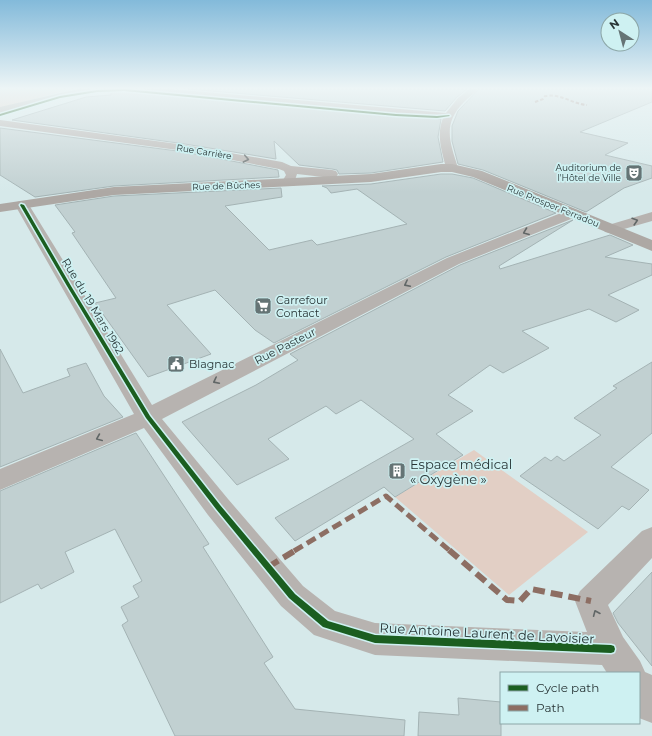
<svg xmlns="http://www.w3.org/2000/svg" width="652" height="736" viewBox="0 0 652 736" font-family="Montserrat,sans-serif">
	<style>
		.green { fill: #e2cfc5 }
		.building { fill: #c1d0d1; stroke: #a4b3b4 }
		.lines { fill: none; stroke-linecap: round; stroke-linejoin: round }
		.minor { fill: #b7b3b0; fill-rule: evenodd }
		.secondary { fill: #ada8a4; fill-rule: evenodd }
		.quiet-far2 { stroke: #8d6e63; stroke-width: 2; stroke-dasharray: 3.5 2; stroke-linecap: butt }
		.quiet-far1 { stroke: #8d6e63; stroke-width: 5; stroke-dasharray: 10 5; stroke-linecap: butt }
		.quiet { stroke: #8d6e63; stroke-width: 6; stroke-dasharray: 12 6; stroke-linecap: butt }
		.cycleway-casing { stroke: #cef1f2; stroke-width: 3 }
		.cycleway { fill: #1b5e20; fill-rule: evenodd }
		.oneway { stroke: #616767 }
		.labels { text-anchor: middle; stroke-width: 3.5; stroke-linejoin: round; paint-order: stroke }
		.far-street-label { font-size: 9px; fill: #283536; stroke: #cef1f2 }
		.far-poi-label { font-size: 9px; fill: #283536; stroke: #cef1f2; text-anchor: end }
		.poi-label { font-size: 11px; fill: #283536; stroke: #cef1f2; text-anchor: start }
		.street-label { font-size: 11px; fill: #283536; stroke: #cef1f2 }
		.near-poi-label { font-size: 13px; fill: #283536; stroke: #cef1f2; text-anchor: start }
		.near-street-label { font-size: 13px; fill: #283536; stroke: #cef1f2 }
	</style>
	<rect width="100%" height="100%" fill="#d6e9ea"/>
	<!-- green -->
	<path class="green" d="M0 89H72L0 108Z
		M474 450 588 532 509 595 395 497Z"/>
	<!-- building -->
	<path class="building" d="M111 89H136L141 92 441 119 438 137 443 162 371 173 339 174 337 170 332 169 299 165 274 141 276 159 185 144 12 120 86 97 111 95Z
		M188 89H467L457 97 445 111Z
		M479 89H652V102L580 132 628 143 605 155 652 166V178L624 188 586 212 483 170 458 164 452 141V126L458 111Z
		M0 128 185 152 278 170 279 177 114 186 35 197 0 175Z
		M441 174H452L473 178 556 213 446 257 274 343 255 330 215 290 167 305 211 354 148 377 95 303 116 298 72 233 75 232 55 205 114 196 281 188 282 197 225 206 269 250 312 240 317 245 407 224 357 189 331 193 327 188 322 186 371 184Z
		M573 220 499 266 500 269 610 235 633 245 605 257 652 264V275L608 295 639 310 616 322 589 309 522 331 549 348 503 373 490 365 448 395 473 411 436 434 463 455 395 497 384 487 295 541 275 518 414 439 361 400 336 414 326 406 268 439 289 459 237 485 182 422 256 385 298 360 290 354 460 265Z
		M0 349 23 393 70 376 67 369 86 363 104 396 123 417 0 467Z
		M652 362V433L611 467 649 490 629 510 622 506 598 529 520 476 545 457 551 461 557 456 564 461 601 435 574 418 617 388 613 386Z
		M136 433 209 544 203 547 273 657 264 663 295 709 405 720 404 736H175L122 625 128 621 121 607 139 597 133 586 142 581 115 529 65 552 74 572 41 589 38 584 0 603V491Z
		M652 572V666L618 623 613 613Z
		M458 698 501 702V736H418L419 712 459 715Z"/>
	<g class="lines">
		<!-- minor -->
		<path class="minor" d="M78 89H96L92 91 59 97 0 113V107Z
			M137 89H170L446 113 458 98 469 89H478C474 94 469 97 464 102 442 124 450 142 458 168L456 171H448L446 168C442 151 436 136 443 118L141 91Z
			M0 120 185 145 282 162 291 166 332 170 336 171 338 174 336 177 332 178 297 174 295 180 296 183 294 186H286L283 180 286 175 284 171 279 169 185 151 0 126Z
			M22 201 27 202 29 205 152 405 447 258 566 211 571 210 576 211 578 214 576 217 459 264 162 419 228 499 303 586 335 611 375 623 587 632 575 601 580 591 642 531 652 527V558L608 605 623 637 640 661 645 672 652 675V723L639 718V673H607L602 665 375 655 314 635 281 606 208 515 144 428 0 490V469L134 414 15 205 17 202Z
			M652 212V221L610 233 605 232 603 229 605 226Z"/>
		<!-- secondary -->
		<path class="secondary" d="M441 164H452L482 171 652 240V251L473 177 452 172H441L371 182 114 195 0 212V204L114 187 371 174Z"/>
		<!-- quiet-far2 -->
		<path class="quiet-far2" d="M535 102 543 99 545 96C561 93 572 104 587 105"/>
		<!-- quiet-far1 -->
		<path class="quiet-far1" d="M294 551 386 496 450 551"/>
		<!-- quiet -->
		<path class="quiet" d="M449 550 507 600 520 601 531 589 591 601
			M268 567 296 550"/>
		<!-- cycleway casing -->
		<g class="cycleway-casing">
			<path id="cycleway" d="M124 89 396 114 437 116 449 115 450 116 437 118 396 116 124 91 97 92 60 98 0 116V114L60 96 97 90Z
				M21 204 24 205 71 286 150 416 220 505 295 594 328 621 375 635 611 645 614 646 615 649 614 652 611 653 375 643 323 627 289 598 216 509 146 418 67 286 20 205Z"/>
		</g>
		<!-- cycleway -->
		<use href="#cycleway" class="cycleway"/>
	</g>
	<!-- one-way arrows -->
	<defs><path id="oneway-chevron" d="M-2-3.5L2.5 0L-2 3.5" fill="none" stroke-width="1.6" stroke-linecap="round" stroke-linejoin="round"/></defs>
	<g class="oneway">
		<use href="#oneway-chevron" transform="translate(246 159) rotate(11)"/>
		<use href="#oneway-chevron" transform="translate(635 221) rotate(-17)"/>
		<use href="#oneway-chevron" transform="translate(526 232) rotate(159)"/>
		<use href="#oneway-chevron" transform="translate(407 284) rotate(153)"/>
		<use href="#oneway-chevron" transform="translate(216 381) rotate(153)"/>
		<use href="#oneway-chevron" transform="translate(99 438) rotate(157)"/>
		<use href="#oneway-chevron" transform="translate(596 613) rotate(-113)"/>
	</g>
	<!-- sky -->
	<linearGradient id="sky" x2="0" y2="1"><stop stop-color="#83bada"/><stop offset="0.46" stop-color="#edf5f6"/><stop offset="1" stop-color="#edf5f6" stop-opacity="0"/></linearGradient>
	<rect width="652" height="192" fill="url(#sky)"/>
	<!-- icons -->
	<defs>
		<g id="theatre-square" transform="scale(0.9)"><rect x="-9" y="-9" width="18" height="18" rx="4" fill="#657475" stroke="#cef1f2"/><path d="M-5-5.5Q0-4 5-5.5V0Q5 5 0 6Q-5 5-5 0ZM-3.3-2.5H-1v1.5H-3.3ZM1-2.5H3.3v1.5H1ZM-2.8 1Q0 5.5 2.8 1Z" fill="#fff"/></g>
		<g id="supermarket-square" transform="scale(0.9)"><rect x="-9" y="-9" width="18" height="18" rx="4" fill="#657475" stroke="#cef1f2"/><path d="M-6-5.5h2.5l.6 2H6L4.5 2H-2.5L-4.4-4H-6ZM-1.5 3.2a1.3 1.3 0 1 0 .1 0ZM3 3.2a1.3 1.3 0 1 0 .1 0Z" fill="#fff"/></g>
		<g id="civic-square" transform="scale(0.9)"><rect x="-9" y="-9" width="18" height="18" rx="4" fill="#657475" stroke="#cef1f2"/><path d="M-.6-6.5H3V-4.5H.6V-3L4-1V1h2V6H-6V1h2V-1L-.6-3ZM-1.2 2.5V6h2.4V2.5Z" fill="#fff"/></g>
		<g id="building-square" transform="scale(0.9)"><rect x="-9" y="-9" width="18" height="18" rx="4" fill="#657475" stroke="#cef1f2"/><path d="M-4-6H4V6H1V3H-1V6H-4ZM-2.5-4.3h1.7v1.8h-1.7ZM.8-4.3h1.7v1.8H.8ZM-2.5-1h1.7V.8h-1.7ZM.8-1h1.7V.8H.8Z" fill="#fff"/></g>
	</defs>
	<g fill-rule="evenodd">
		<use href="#theatre-square" x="634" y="173"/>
		<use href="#supermarket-square" x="263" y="306"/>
		<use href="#civic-square" x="176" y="364"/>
		<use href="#building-square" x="397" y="471"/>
	</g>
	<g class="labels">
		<!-- far-street labels -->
		<g class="far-street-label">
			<text transform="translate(204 152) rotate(9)" y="3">Rue Carrière</text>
			<text transform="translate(226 186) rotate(-2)" y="3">Rue de Bûches</text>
			<text transform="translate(553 206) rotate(22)" y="3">Rue Prosper Ferradou</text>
		</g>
		<!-- far-poi labels -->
		<g class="far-poi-label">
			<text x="621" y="171">Auditorium de<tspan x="621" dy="10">l'Hôtel de Ville</tspan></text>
		</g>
		<!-- poi labels -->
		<g class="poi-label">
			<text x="276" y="304">Carrefour<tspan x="276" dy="13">Contact</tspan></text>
			<text x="189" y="368">Blagnac</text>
		</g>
		<!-- street labels -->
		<g class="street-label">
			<text transform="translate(93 306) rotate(59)" y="4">Rue du 19 Mars 1962</text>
			<text transform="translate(285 346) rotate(-27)" y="4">Rue Pasteur</text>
		</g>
		<!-- near-poi labels -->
		<g class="near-poi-label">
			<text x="410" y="469">Espace médical<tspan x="410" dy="15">« Oxygène »</tspan></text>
		</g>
		<!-- near-street labels -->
		<g class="near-street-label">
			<text transform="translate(487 633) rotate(3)" y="5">Rue Antoine Laurent de Lavoisier</text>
		</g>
	</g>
	<!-- legend -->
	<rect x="500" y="672" width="140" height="52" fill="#cef1f2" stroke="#8ca6a7"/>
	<rect x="508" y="685" width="20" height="6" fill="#1b5e20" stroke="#8ca6a7"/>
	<text x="536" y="692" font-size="12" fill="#283536">Cycle path</text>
	<rect x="508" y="705" width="20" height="6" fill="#8d6e63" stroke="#8ca6a7"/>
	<text x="536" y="712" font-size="12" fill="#283536">Path</text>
	<!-- north arrow -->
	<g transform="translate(620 32) rotate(324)"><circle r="19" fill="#cef1f2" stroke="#8ca6a7"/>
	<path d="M0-3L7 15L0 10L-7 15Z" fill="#657475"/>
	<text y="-6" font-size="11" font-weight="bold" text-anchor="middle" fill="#283536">N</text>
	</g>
</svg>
